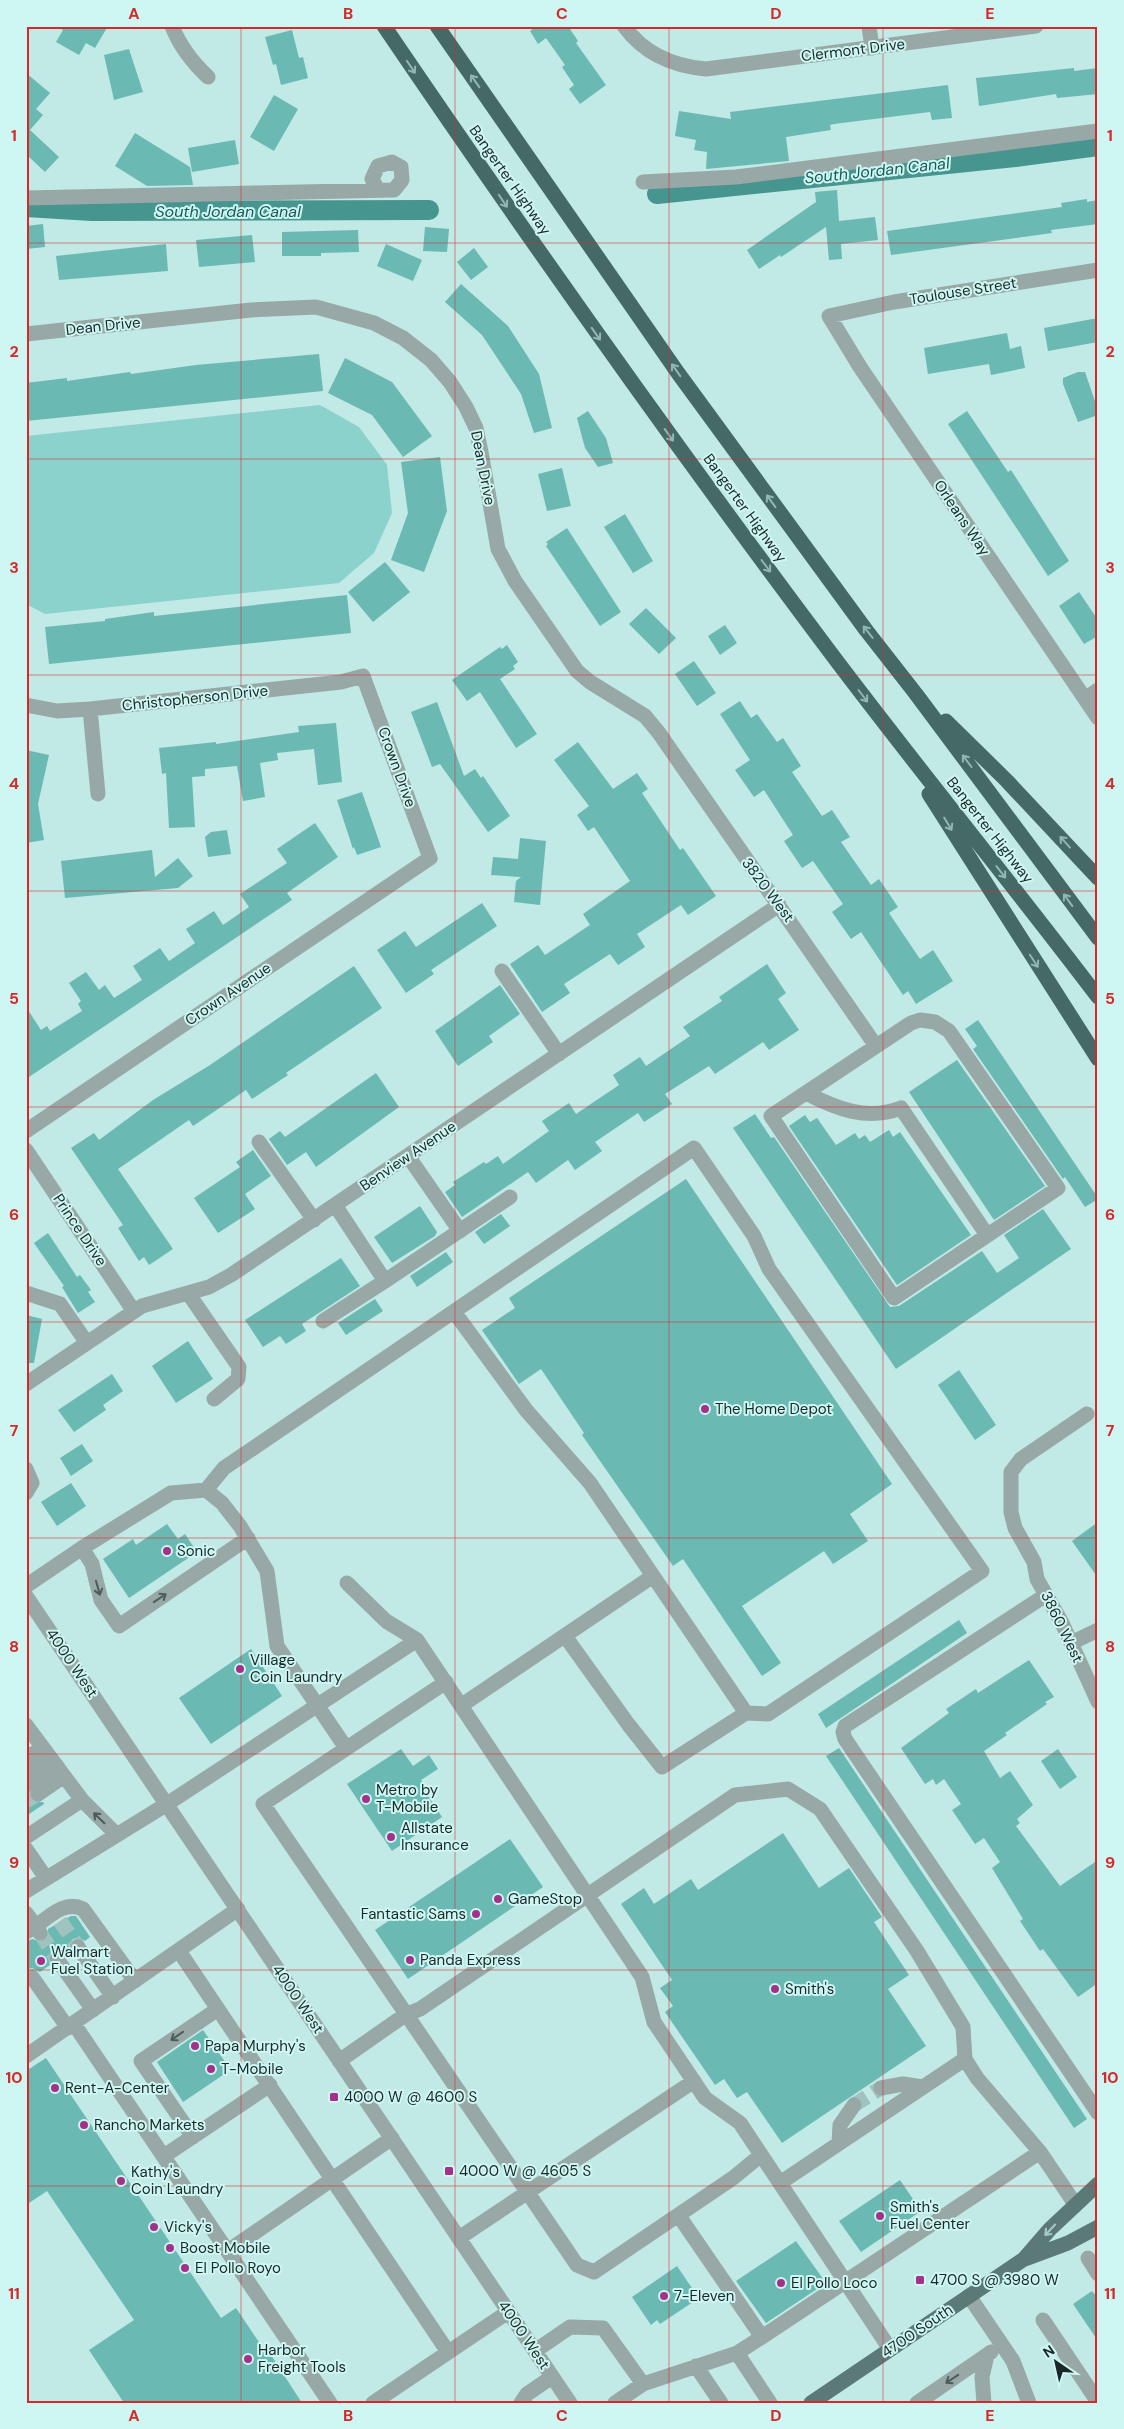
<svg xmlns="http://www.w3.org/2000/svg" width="1124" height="2429" viewBox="0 0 1124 2429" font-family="'DM Sans',sans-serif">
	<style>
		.green { fill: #8bd2cc }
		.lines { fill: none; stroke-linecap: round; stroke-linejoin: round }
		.canal { stroke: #46958f; stroke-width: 20 }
		.building { fill: #6bb9b3 }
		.minor-tunnel { stroke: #a0c3bf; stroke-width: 15; stroke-dasharray: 15 8; stroke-linecap: butt }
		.minor { stroke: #98a8a6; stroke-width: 15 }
		.major { stroke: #5b7a77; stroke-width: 15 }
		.highway { stroke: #456966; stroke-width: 15 }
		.oneway { stroke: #90b7b3 }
		.oneway2 { stroke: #4c5c5a }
		.oneway3 { stroke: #a6cbc7 }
		.grid { fill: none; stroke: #d62828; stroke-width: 1; stroke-opacity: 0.55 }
		.poi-dot { fill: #a53089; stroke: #cef6f2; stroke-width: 2 }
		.labels { text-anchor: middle; stroke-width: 4; stroke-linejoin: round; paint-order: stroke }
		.street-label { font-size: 15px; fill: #1a2928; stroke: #cef6f2 }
		.poi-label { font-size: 15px; fill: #1a2928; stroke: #cef6f2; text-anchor: start }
		.water-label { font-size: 16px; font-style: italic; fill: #175a56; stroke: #cef6f2 }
		.neatline { fill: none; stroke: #d62828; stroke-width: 2 }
		.grid-label { font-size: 16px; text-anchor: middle; font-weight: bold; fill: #d62828 }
	</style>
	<rect width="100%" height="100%" fill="#c1e9e5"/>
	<!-- green -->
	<path class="green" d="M320 405 359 427 387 465 392 513 374 553 339 583 45 614 26 604V436Z"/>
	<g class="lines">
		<!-- canal -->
		<path class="canal" d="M657 194 1015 157 1098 146
			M26 207 92 211 429 210"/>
	</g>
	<!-- building -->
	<path class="building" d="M57 26H108L95 48 86 43 79 55 56 42 63 30Z
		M537 26H568L578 41 576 43 606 85 580 104 569 89 574 85 562 67 565 65 546 38 538 44 530 31Z
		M292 30 299 58 303 57 308 78 281 85 276 64 273 65 265 37Z
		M129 49 143 92 114 100 104 55Z
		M1074 68V71L1098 68V94L1057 98 1056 94 979 106 976 78Z
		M26 73 50 93 36 109 43 115 30 130 59 157 45 172 26 154Z
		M948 85 952 118 932 120 930 112 834 124 830 125 831 130 786 137 789 161 706 169 707 152 694 150 696 140 675 136 679 111 731 119 730 112Z
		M274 95 298 109 274 151 250 137Z
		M135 133 190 167 193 185 147 186 115 166Z
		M235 140 239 164 192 172 188 148Z
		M837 190 839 221 875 217 878 240 841 244 842 259 829 260 826 227 781 257 780 255 759 269 747 250 816 202 815 192Z
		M1087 199V202L1098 200V224L1051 230 1052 233 891 255 887 231 1062 207 1061 203Z
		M43 224 45 247 26 249V226Z
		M425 227 449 229 447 252 423 251Z
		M358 230 359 252 321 253V256H282V232Z
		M252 235 255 262 199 267 196 240Z
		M166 244 168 271 59 280 56 256Z
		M386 244 422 260 413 281 377 266Z
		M474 248 488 267 471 280 457 262Z
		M461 284 508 326 539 374 552 428 534 433 521 394 482 335 445 302Z
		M1098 318V342L1048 351 1044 328Z
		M1007 333 1010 349 1021 346 1025 368 991 375 989 364 928 374 924 348Z
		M319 354 323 391 26 421V383L67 378V381L130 372 131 374 196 365Z
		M345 358 392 382 432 436 403 457 372 415 328 393Z
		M1078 372H1085L1098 410V415L1078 422 1063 384V378Z
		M588 411 606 438 613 463 598 467 585 448 577 418Z
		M967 411 1008 472 1011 470 1069 561 1048 576 948 424Z
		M440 457 447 511 424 572 391 560 408 513 401 462Z
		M562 468 571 506 547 511 538 474Z
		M625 514 653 561 633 573 604 527Z
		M567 528 621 612 600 626 546 546 548 544 546 542Z
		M385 562 410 592 373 622 348 592Z
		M1079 592 1098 620V636L1084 644 1059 606Z
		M347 595 351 633 49 664 45 627 105 621V619L154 612V616Z
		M646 608 676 638 659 654 629 624Z
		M725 625 737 643 720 655 708 636Z
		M507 645 518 662 513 666 515 669 500 679 537 734 516 748 480 692 467 701 452 680 500 647 502 649Z
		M694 661 716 693 697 706 675 674Z
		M740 701 751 718 757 714 777 742 783 738 801 766 792 772 822 816 832 810 850 837 841 842 871 885 879 879 898 907 889 913 920 959 933 950 953 981 916 1004 908 991 903 995 861 932 851 939 832 912 843 904 813 861 802 868 784 841 793 835 764 790 754 797 735 770 750 760 720 714Z
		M437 702 464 776 475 769 481 778 483 776 510 816 488 832 440 764 432 767 411 712Z
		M336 723 342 782 318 785 314 749 277 753 278 760 260 763 265 797 243 801 237 766 205 769V776L192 777 195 827 169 828 166 773 162 774 159 748 216 742V744L299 732 298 726Z
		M578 742 613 789 637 773 648 789 642 793 680 850 683 848 716 896 688 915 681 905 637 934 645 947 618 965 610 954 564 984 570 993 542 1012 510 964 538 945 545 955 590 925 583 914 630 881 594 827 588 831 577 815 589 806 554 760Z
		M26 750 49 755 38 804 44 840 26 843Z
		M362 792 381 847 357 855 354 847 353 849 337 800Z
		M315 823 338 857 287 893 292 900 26 1079V1007L41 1030 47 1026 50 1031 82 1011 78 1004 81 1001 69 983 86 972 99 990 105 985 114 998 142 980 133 966 160 948 169 961 195 943 186 929 214 911 223 925 249 907 240 894 287 863 277 849Z
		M227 830 231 854 208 857 205 837 211 832Z
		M520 838 546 841 540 905 514 902 516 881 521 877 491 875 493 857 518 859Z
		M152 850 155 877 178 858 193 876 178 888 65 898 61 861Z
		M482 903 497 926 431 970 434 974 406 993 377 950 405 931 416 947Z
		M767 964 786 993 778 999 799 1030 769 1050 763 1042 715 1074 709 1066 665 1094 672 1104 644 1122 638 1113 595 1142 602 1151 575 1170 568 1160 536 1183 528 1172 462 1217 445 1192 455 1185 453 1182 484 1162 486 1164 498 1156 503 1164 549 1131 542 1121 569 1103 576 1114 619 1085 613 1075 640 1057 646 1066 690 1036 683 1027 722 1001 719 997Z
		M354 966 382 1008 286 1073 288 1075 252 1099 246 1090 193 1126 189 1120 118 1169 173 1249 149 1265 144 1257 139 1261 118 1228 123 1225 71 1148 94 1133 99 1140 153 1100 210 1065Z
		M500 985 520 1014 489 1036 493 1042 458 1066 435 1031Z
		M978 1020 1098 1198V1199L1085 1207 1065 1177 1063 1179 973 1049 977 1046 965 1029Z
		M957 1060 1045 1186 994 1220 909 1092Z
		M376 1073 399 1107 316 1167 306 1152 287 1165 269 1139 280 1131 285 1137Z
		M755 1114 771 1138 774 1137 890 1307 899 1306 982 1251 997 1273 1019 1258 1004 1235 1043 1209 1071 1249 896 1369 733 1128Z
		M805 1115 810 1122 817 1118 836 1145 855 1133 859 1139 865 1135 870 1142 889 1130 893 1137 900 1132 971 1235 897 1285 789 1126Z
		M253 1150 271 1176 245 1194 255 1209 218 1233 194 1198 240 1167 236 1162Z
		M686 1179 892 1484 850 1514 868 1541 833 1564 824 1551 742 1606 781 1663 762 1676 683 1559 673 1566 582 1435 584 1433 541 1369 519 1384 482 1330 515 1308 509 1298Z
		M420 1206 437 1232 435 1236 392 1263 374 1237Z
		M501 1214 510 1226 484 1244 475 1232Z
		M48 1233 77 1277 80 1275 91 1290 88 1292 95 1302 78 1313 62 1287 64 1286 34 1243Z
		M446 1252 453 1262 417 1287 410 1276Z
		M341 1258 360 1286 302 1324 306 1331 286 1344 280 1336 263 1347 245 1320Z
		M375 1299 383 1311 346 1335 338 1323Z
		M26 1315 42 1319 34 1363H26Z
		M188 1341 213 1379 176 1403 152 1366Z
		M959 1370 996 1425 975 1440 938 1385Z
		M112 1374 123 1391 103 1405 106 1410 74 1432 58 1410Z
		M82 1444 93 1461 71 1476 60 1458Z
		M71 1483 86 1506 57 1526 41 1502Z
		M1098 1522V1578L1072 1541Z
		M167 1524 178 1539 185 1534 197 1552 129 1598 103 1559 133 1539 136 1545Z
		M959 1620 967 1633 826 1728 818 1714Z
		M251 1649 282 1696 211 1744 179 1698Z
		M1029 1660 1054 1697 1045 1702 1047 1704 1005 1733 1007 1735 984 1751 1000 1778 1010 1771 1033 1805 1017 1819 1020 1823 1016 1826 1060 1886 1098 1860V1983L1078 1997 1043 1949 1040 1951 1020 1921 1023 1919 992 1868 1000 1862 984 1838 975 1844 952 1810 961 1804 944 1779 936 1785 933 1779 925 1784 901 1748 949 1713 946 1709 976 1689 978 1693Z
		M839 1748 1087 2119 1074 2128 826 1756Z
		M401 1749 413 1766 429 1755 438 1769 421 1780 423 1783 421 1785 442 1817 392 1851 347 1784Z
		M1058 1749 1077 1777 1060 1789 1041 1761Z
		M26 1792 34 1802H43L44 1804 26 1816Z
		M783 1833 819 1888 849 1868 882 1917 874 1922 909 1975 888 1989 926 2046 782 2143 747 2092 737 2098 724 2079 715 2085 665 2012 673 2006 660 1988 672 1980 621 1904 644 1888 654 1904 691 1879 698 1890Z
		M510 1839 543 1887 408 1979 375 1930Z
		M71 1916H76L90 1937 85 1941 78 1938 73 1939 69 1944 70 1951 65 1954 60 1950 52 1951 48 1956 50 1965 40 1972 32 1968 26 1970V1941L33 1939 39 1942 44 1941 48 1937V1929Z
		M203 2030 228 2066 224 2069 226 2073 183 2102 157 2062Z
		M46 2058 221 2318 236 2308 269 2357 271 2355 302 2403H124L89 2350 134 2320 47 2191 26 2205V2071Z
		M900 2180 921 2211 861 2252 839 2221Z
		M796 2241 826 2283 766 2323 736 2281Z
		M677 2266 696 2294 691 2298 693 2302 660 2324 657 2320 651 2325 632 2297Z
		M1092 2291 1098 2298V2341L1073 2304Z"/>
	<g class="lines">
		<!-- minor-tunnel -->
		<path class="minor-tunnel" d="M26 1801 38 1794
			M60 1921 78 1947
			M40 1933 57 1959
			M854 2105 881 2088"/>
		<!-- minor -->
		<path class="minor" d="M172 26C180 47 192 62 208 77
			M624 26C644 54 672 66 706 69L1036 26
			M869 26 872 48
			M643 182 736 177 1098 131
			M26 198 394 190 402 180 401 167 392 162 378 166 372 179 378 190
			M1098 270 894 302 829 316 860 367 1098 718
			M26 334 251 310 316 307 374 323 403 338 431 360 450 382 466 407 476 428 481 452 498 549 515 581 577 671 590 682 645 716 659 733 876 1046
			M1085 699 1098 690
			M26 705 57 711 90 709 341 682 363 676 430 858 26 1131
			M90 709 98 794
			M502 971 559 1054
			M920 1020 935 1022 949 1031 1058 1188 894 1298 771 1116 911 1023Z
			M806 1093C837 1109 867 1121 901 1108L987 1235
			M259 1142 314 1220
			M26 1150 133 1310
			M408 1156 460 1231
			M335 1205 385 1281 510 1197
			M26 1293 60 1304 87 1343
			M188 1293 239 1367 238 1379 214 1399
			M455 1313 526 1410 590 1483 746 1713
			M323 1321 385 1281
			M26 1384 142 1306 209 1287 231 1275 779 905
			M1087 1414 1021 1459 1011 1472V1512L1015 1528 1034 1562 1037 1579 1062 1623 1098 1702
			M26 1469 32 1483 26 1493
			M206 1490 224 1468 694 1148 754 1236 769 1269 982 1571 768 1714 746 1713 662 1767 628 1724 565 1636
			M82 1548 92 1564 101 1600 119 1626 248 1538
			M347 1583 386 1621 417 1640 642 1977 654 2022 705 2098 740 2123 890 2349
			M26 1586 82 1548 171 1493 206 1490 222 1503 240 1526 267 1571 277 1646 346 1748
			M1046 1595 845 1726 843 1732 845 1739 1098 2113
			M26 1596 570 2403
			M1071 1643 1098 1630
			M446 1682 263 1804 577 2265 594 2272 733 2178 761 2155
			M462 1705 653 1576
			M26 1725 82 1800 117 1835
			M26 1758 43 1748
			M26 1772 50 1757
			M31 1784 57 1766
			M38 1794 64 1776
			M26 1837 82 1800
			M26 1849 46 1878
			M26 1891 167 1804 417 1640
			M26 1913 36 1926 26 1932
			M40 1933 36 1926C50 1916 65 1900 83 1909L135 1981
			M78 1947 113 1997
			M179 1951 448 2352
			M57 1959 93 2010
			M32 1977 68 2028
			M74 2024 330 2403
			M26 2056 238 1909
			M339 2061 405 2015 420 2009 735 1795 788 1789 820 1809 917 1951 963 2027 965 2059 977 2078 1040 2152
			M881 2088 903 2084 923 2087
			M193 2137 141 2061 218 2009
			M839 2143 840 2125 854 2105
			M164 2156 270 2085
			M780 2183 965 2059
			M459 2238 694 2081
			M228 2251 392 2138
			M1088 2258 1098 2274
			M969 2296 1013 2361 1029 2403
			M1043 2320 1098 2402
			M762 2337 1040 2152 1075 2204
			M535 2351 570 2327 603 2328 643 2384
			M737 2353 770 2403
			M696 2366 721 2403
			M373 2403 508 2312
			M521 2403 527 2394 552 2377
			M615 2403 643 2384 737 2353 762 2337 679 2216
			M917 2403 987 2355
			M984 2403 982 2377 987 2355 991 2352"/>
		<!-- major -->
		<path class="major" d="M1025 2259 1068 2243 1098 2227
			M811 2403 1024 2259 1050 2229 1098 2184"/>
		<!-- highway -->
		<path class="highway" d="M384 26C528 238 676 447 830 652 918 769 1010 881 1098 997
			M437 26 678 373 866 630 916 694 1098 938
			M946 721 1007 781 1098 878
			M929 794 1098 1059"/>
	</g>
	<!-- one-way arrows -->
	<defs><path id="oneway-shaft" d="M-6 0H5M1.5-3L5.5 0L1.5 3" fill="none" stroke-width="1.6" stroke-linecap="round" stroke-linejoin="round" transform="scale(1.25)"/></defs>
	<g class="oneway">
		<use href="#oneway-shaft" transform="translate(411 67) rotate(56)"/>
		<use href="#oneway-shaft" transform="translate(475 81) rotate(-125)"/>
		<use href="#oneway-shaft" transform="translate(503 201) rotate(56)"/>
		<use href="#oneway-shaft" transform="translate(596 334) rotate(55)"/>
		<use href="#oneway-shaft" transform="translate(676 370) rotate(-125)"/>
		<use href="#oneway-shaft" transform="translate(669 435) rotate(54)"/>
		<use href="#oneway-shaft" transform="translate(771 501) rotate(-126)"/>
		<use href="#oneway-shaft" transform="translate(766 566) rotate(53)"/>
		<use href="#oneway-shaft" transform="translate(868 632) rotate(-128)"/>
		<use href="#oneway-shaft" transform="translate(863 696) rotate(53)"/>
		<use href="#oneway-shaft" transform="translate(967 761) rotate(-127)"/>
		<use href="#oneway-shaft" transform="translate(948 824) rotate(59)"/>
		<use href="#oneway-shaft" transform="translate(1065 842) rotate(-132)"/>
		<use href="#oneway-shaft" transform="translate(1001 872) rotate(52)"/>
		<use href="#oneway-shaft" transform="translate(1068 900) rotate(-126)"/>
		<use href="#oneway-shaft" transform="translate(1034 961) rotate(57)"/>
	</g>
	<g class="oneway2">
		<use href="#oneway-shaft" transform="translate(98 1588) rotate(74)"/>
		<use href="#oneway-shaft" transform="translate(160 1598) rotate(-34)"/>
		<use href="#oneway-shaft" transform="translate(99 1818) rotate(-136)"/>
		<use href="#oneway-shaft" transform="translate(177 2036) rotate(145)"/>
		<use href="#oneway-shaft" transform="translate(952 2379) rotate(146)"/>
	</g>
	<use class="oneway3" href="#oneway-shaft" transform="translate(1050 2230) rotate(133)"/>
	<!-- grid -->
	<path class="grid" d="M241 26V2403M455 26V2403M669 26V2403M883 26V2403M26 243H1098M26 459H1098M26 675H1098M26 891H1098M26 1107H1098M26 1322H1098M26 1538H1098M26 1754H1098M26 1970H1098M26 2186H1098"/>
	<!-- markers -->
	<g class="poi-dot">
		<circle cx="705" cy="1409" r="5"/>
		<circle cx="167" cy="1551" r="5"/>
		<circle cx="240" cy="1669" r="5"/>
		<circle cx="366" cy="1799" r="5"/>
		<circle cx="391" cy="1837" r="5"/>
		<circle cx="498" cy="1899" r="5"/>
		<circle cx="476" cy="1914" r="5"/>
		<circle cx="410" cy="1960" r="5"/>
		<circle cx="41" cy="1961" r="5"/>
		<circle cx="775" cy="1989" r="5"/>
		<circle cx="195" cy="2046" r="5"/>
		<circle cx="211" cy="2069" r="5"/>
		<circle cx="55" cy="2088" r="5"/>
		<rect x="329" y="2092" width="10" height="10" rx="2.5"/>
		<circle cx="84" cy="2125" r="5"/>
		<rect x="444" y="2166" width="10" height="10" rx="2.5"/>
		<circle cx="121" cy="2181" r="5"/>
		<circle cx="880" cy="2216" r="5"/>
		<circle cx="154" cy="2227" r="5"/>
		<circle cx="170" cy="2248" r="5"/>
		<circle cx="185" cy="2268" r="5"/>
		<rect x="915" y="2275" width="10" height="10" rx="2.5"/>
		<circle cx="781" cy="2283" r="5"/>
		<circle cx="664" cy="2296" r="5"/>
		<circle cx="248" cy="2359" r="5"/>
	</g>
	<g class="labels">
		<!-- street labels -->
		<g class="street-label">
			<text transform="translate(853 50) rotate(-7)" y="5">Clermont Drive</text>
			<text transform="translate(510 180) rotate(55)" y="5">Bangerter Highway</text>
			<text transform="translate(963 291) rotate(-9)" y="5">Toulouse Street</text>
			<text transform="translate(103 326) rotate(-6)" y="5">Dean Drive</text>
			<text transform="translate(483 468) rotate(79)" y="5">Dean Drive</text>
			<text transform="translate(745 508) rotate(54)" y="5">Bangerter Highway</text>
			<text transform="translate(962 518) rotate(56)" y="5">Orleans Way</text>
			<text transform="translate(195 698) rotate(-6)" y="5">Christopherson Drive</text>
			<text transform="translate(397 767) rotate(70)" y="5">Crown Drive</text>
			<text transform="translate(990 830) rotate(52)" y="5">Bangerter Highway</text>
			<text transform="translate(768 890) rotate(53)" y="5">3820 West</text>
			<text transform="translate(228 994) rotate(-34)" y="5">Crown Avenue</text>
			<text transform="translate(408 1156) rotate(-34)" y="5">Benview Avenue</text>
			<text transform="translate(80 1230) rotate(56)" y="5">Prince Drive</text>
			<text transform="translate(1062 1627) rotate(64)" y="5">3860 West</text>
			<text transform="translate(72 1663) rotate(56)" y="5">4000 West</text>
			<text transform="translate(298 1999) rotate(56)" y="5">4000 West</text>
			<text transform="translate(917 2331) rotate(-34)" y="5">4700 South</text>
			<text transform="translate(524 2335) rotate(56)" y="5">4000 West</text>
		</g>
		<!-- poi labels -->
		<g class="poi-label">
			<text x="715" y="1414">The Home Depot</text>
			<text x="177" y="1556">Sonic</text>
			<text x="250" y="1665">Village<tspan x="250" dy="17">Coin Laundry</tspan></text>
			<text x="376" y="1795">Metro by<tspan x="376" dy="17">T-Mobile</tspan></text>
			<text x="401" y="1833">Allstate<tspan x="401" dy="17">Insurance</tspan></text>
			<text x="508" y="1904">GameStop</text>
			<text x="466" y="1919" text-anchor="end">Fantastic Sams</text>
			<text x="51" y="1957">Walmart<tspan x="51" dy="17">Fuel Station</tspan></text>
			<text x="420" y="1965">Panda Express</text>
			<text x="785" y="1994">Smith's</text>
			<text x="205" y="2051">Papa Murphy's</text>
			<text x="221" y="2074">T-Mobile</text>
			<text x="65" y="2093">Rent-A-Center</text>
			<text x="344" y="2102">4000 W @ 4600 S</text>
			<text x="94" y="2130">Rancho Markets</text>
			<text x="459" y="2176">4000 W @ 4605 S</text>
			<text x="131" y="2177">Kathy's<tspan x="131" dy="17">Coin Laundry</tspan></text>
			<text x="890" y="2212">Smith's<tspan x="890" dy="17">Fuel Center</tspan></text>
			<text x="164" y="2232">Vicky's</text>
			<text x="180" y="2253">Boost Mobile</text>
			<text x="195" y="2273">El Pollo Royo</text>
			<text x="930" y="2285">4700 S @ 3980 W</text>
			<text x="791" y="2288">El Pollo Loco</text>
			<text x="674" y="2301">7-Eleven</text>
			<text x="258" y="2355">Harbor<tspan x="258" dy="17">Freight Tools</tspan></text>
		</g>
		<!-- water labels -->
		<g class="water-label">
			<text transform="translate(877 170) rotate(-6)" y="6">South Jordan Canal</text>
			<text x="228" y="217">South Jordan Canal</text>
		</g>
	</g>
	<!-- border -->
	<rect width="1124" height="2429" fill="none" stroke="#cef6f2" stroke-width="55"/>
	<!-- north arrow -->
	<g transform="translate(1056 2362) rotate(326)" stroke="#cef6f2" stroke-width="4" paint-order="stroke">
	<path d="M0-4L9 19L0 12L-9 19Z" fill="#1a2928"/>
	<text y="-8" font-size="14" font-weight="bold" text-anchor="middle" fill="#1a2928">N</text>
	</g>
	<rect x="28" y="28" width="1068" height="2374" class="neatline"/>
	<g class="grid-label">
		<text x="134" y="19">A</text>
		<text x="348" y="19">B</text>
		<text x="562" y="19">C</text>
		<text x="776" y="19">D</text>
		<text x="990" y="19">E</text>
		<text x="14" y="141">1</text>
		<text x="1110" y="141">1</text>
		<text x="14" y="357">2</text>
		<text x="1110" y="357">2</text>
		<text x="14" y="573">3</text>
		<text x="1110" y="573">3</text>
		<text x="14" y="789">4</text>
		<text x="1110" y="789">4</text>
		<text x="14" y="1004">5</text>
		<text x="1110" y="1004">5</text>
		<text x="14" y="1220">6</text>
		<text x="1110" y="1220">6</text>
		<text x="14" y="1436">7</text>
		<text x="1110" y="1436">7</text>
		<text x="14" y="1652">8</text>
		<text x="1110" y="1652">8</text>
		<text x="14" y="1868">9</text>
		<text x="1110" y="1868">9</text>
		<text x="14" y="2083">10</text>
		<text x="1110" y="2083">10</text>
		<text x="14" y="2299">11</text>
		<text x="1110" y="2299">11</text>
		<text x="134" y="2421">A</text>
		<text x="348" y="2421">B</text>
		<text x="562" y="2421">C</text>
		<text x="776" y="2421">D</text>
		<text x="990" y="2421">E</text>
	</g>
</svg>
